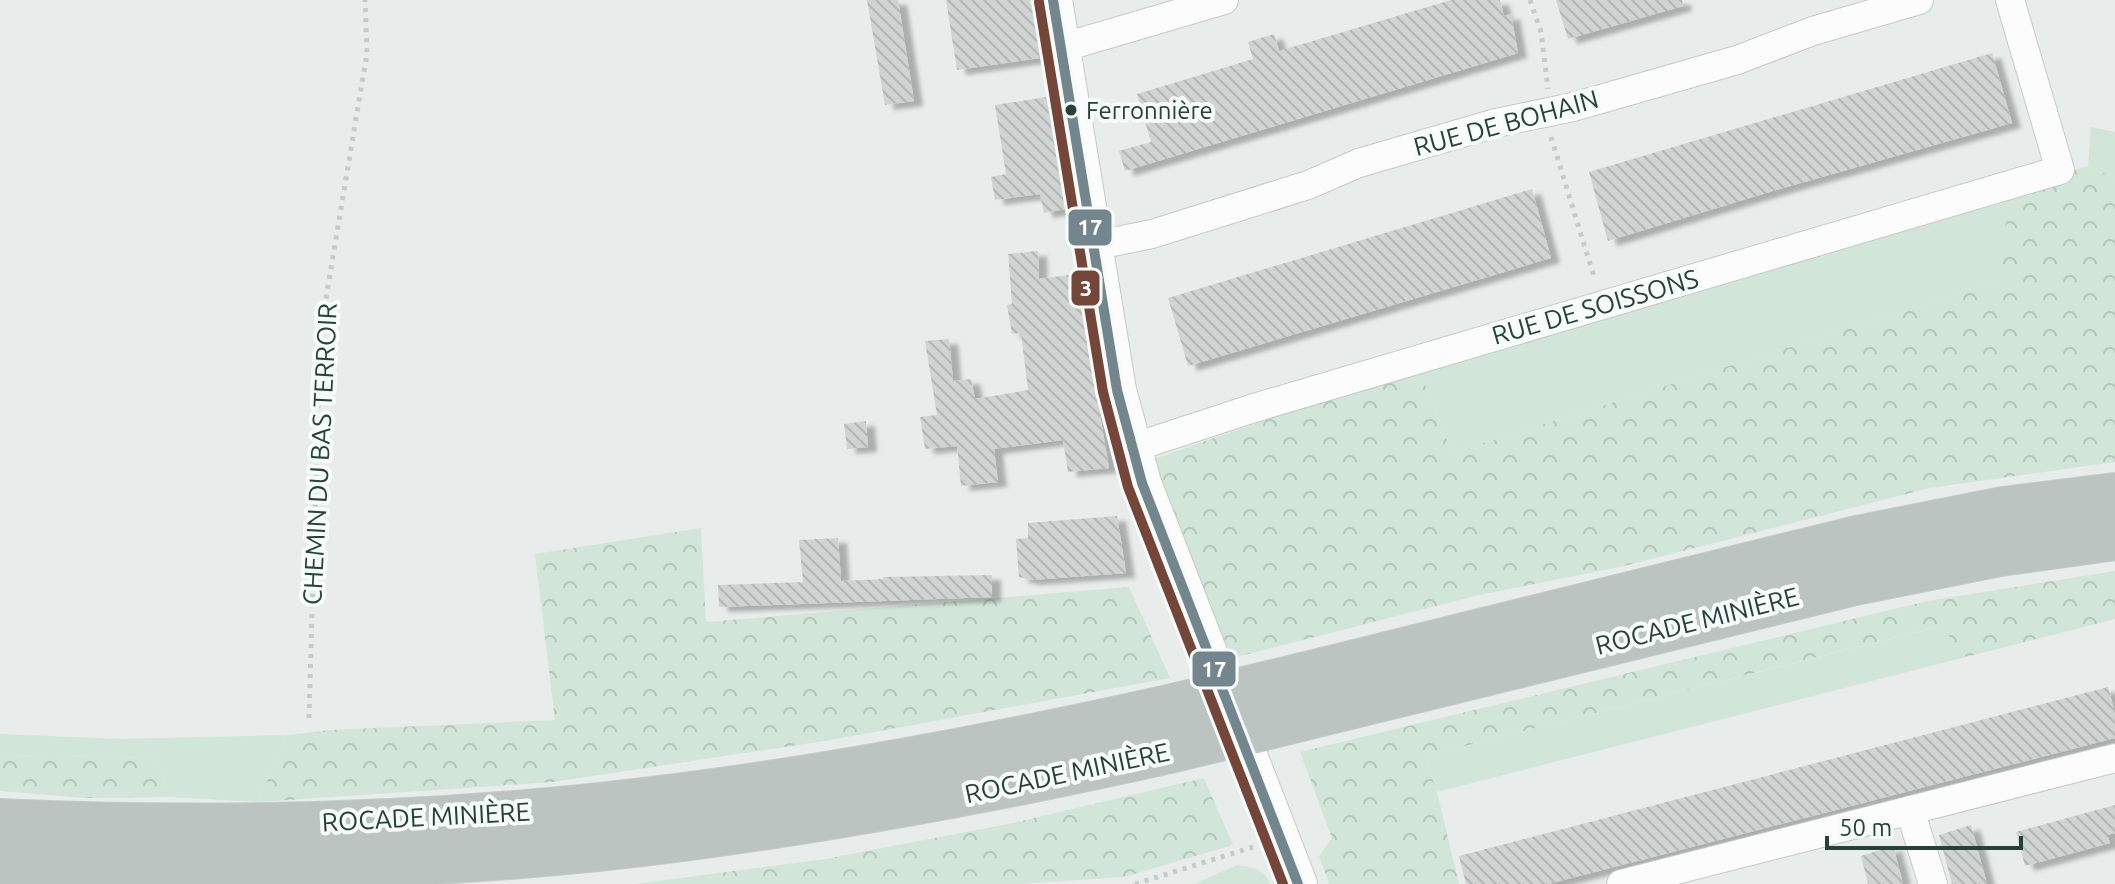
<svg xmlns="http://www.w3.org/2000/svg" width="2115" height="884" viewBox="0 0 2115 884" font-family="Ubuntu,sans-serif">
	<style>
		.green { fill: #d1e6d8 }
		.forest { fill: url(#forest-crowns) }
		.building { fill: url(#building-back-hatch); filter: url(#shadow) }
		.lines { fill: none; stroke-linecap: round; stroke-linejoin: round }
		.street-casing { stroke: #c5cac8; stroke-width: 30 }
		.secondary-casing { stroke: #c3cbc8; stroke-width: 40 }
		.highway-casing { stroke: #c3ccc9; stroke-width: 46 }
		.path { stroke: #c3ccca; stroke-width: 5; stroke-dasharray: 4 6; stroke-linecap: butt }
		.street { stroke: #fcfcfc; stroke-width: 28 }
		.secondary { stroke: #fcfcfc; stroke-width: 38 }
		.highway { stroke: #bcc4c2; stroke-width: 44 }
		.highway-bridge-casing { stroke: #c3ccc9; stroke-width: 46; stroke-linecap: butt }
		.highway-bridge { stroke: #bcc4c2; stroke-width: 44 }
		.bus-1-casing { stroke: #f7fbf9; stroke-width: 16 }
		.bus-2-casing { stroke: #f7fbf9; stroke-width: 16 }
		.bus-1 { stroke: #73868d; stroke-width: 10 }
		.bus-2 { stroke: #734639; stroke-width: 10 }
		.bus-dot { fill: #24423a; stroke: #f7fbf9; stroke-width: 3 }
		.labels { text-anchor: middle; stroke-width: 8; stroke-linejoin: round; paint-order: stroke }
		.bus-label { font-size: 24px; fill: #24423a; stroke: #f7fbf9; text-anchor: start }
		.street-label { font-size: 26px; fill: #24423a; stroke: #f7fbf9 }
		.line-badge { stroke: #f7fbf9; stroke-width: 3 }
		.badge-label { font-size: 22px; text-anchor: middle; font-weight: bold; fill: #fff }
	</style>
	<defs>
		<pattern id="forest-crowns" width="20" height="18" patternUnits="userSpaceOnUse" patternTransform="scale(2)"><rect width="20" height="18" fill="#d1e6d8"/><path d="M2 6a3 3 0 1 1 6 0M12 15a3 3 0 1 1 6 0" fill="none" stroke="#b3c6ba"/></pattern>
		<pattern id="building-back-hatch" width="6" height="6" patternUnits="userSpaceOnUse" patternTransform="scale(2)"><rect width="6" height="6" fill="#cfd4d2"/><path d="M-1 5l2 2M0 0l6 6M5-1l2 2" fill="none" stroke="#b2b7b5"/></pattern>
		<filter id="shadow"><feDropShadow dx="9" dy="5" stdDeviation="2" flood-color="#0004"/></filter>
	</defs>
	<rect width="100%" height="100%" fill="#e8edeb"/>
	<!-- green -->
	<path class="green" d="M2091 127 2115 132V178L2088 166Z
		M2009 190 2001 281 1452 453 1418 367Z
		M1942 626 1966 657 1437 792 1425 756Z
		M0 734 122 739 287 735 258 802 169 797 157 758 0 755Z
		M1237 865C1251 867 1266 869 1270 884H1194Z"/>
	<!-- forest -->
	<path class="forest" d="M2088 166 2115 178V462L1930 488 1620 567 1479 595 1233 658 1189 564 1151 460 1418 367 1452 453 2000 281 2009 190Z
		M701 528 706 622 1129 587 1170 678 831 740 553 782 258 802 287 735 330 730 555 720 535 554Z
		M2115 571V619L1966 657 1941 626 1425 756 1437 792 1459 884H1329L1319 856 1332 838 1300 752 1927 601Z
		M0 755 157 758 169 797 85 798 0 791Z
		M1204 778 1233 845 1124 877 1020 884H635L825 859 1013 823Z"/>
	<!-- building -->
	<path class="building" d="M867 0H898L914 101 885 105Z
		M946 0H1030L1040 58 957 70Z
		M1451 0H1500L1504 16 1511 14 1518 53 1125 171 1119 151 1151 142 1137 94 1253 59 1248 42 1274 34 1279 51Z
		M1556 0H1682L1683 6 1568 39Z
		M1992 53 2012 123 1776 190 1608 241 1589 172Z
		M1046 97 1065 209 1044 213 1040 194 995 200 991 177 1006 174 995 105Z
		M1532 189 1551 258 1188 366 1168 298Z
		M1038 251 1039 279 1076 274 1109 468 1068 472 1063 440 994 449 998 482 961 486 957 446 925 449 920 417 937 415 925 341 949 339 953 381 971 379 975 399 1028 390 1021 333 1012 334 1007 305 1012 304 1008 254Z
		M866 421 868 447 847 449 844 424Z
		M1117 516 1126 573 1031 580 1019 577 1016 539 1028 538V523Z
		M838 538 841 581 884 579 883 577 992 575V597L719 607 718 585 803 582 799 540Z
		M2108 687 2115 713V738L1548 884H1466L1459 856Z
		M2115 805V833L2107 835 2110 843 2025 866 2016 832Z
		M1971 825 1987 884H1952L1939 835Z
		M1893 846 1903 884H1868L1861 856Z"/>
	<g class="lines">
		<!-- street casing -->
		<g class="street-casing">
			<path id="street" d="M1061 48 1224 0
				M1093 246 1152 234 1308 185 1359 163 1496 123 1573 107 1737 60 1813 31 1919 0
				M1132 448 1254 408 2060 170 2010 0
				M1910 810 1933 884
				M1621 884 2115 758"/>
		</g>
		<!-- secondary casing -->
		<g class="secondary-casing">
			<path id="secondary" d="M1053 0 1117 390 1142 483 1298 884"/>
		</g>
		<!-- highway casing -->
		<g class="highway-casing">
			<path id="highway" d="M1286 679 1857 538 2003 509 2115 495
				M1301 719 1855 583 2000 554 2115 538
				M0 821C199 830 401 826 599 805 789 785 975 750 1160 709
				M0 863C227 873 458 869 683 839 850 817 1014 786 1178 749"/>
		</g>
		<!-- path -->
		<path class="path" d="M1530 0 1541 32 1548 89
			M1551 137 1595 280
			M309 718 320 334 367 53 365 0
			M1135 884 1253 847"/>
		<!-- street -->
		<use href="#street" class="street"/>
		<!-- secondary -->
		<use href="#secondary" class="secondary"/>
		<!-- highway -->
		<use href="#highway" class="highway"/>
		<!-- highway-bridge casing -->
		<g class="highway-bridge-casing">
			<path id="highway-bridge" d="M1160 709 1286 679
				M1178 749 1301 719"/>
		</g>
		<!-- highway-bridge -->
		<use href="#highway-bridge" class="highway-bridge"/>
		<!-- bus-1 casing -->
		<g class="bus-1-casing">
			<path id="bus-1" d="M1053 0 1117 390 1142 483 1298 884"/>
		</g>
		<!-- bus-2 casing -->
		<g class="bus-2-casing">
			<path id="bus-2" d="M1039 2 1103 392 1128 487 1283 884"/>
		</g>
		<!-- bus-1 -->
		<use href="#bus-1" class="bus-1"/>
		<!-- bus-2 -->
		<use href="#bus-2" class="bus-2"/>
	</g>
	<!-- markers -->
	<circle class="bus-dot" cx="1071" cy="110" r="7"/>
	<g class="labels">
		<!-- bus labels -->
		<g class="bus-label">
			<text x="1086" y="119">Ferronnière</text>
		</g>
		<!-- street labels -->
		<g class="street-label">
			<text transform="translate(1506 123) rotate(-15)" y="9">RUE DE BOHAIN</text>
			<text transform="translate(1595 307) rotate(-16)" y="9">RUE DE SOISSONS</text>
			<text transform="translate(320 454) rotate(-87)" y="9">CHEMIN DU BAS TERROIR</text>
			<text transform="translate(1697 621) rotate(-14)" y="9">ROCADE MINIÈRE</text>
			<text transform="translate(1067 773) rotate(-12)" y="9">ROCADE MINIÈRE</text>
			<text transform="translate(426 817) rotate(-3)" y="9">ROCADE MINIÈRE</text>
		</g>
	</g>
	<g class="line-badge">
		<rect x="1067" y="208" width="46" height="39" rx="8" fill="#73868d"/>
		<rect x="1070" y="269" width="31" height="38" rx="8" fill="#734639"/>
		<rect x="1191" y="650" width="46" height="38" rx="8" fill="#73868d"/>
	</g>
	<g class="badge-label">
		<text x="1090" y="235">17</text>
		<text x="1086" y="296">3</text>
		<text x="1214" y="677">17</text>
	</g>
	<!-- scale -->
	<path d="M1827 836v12h194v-12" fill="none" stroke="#24423a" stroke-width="4"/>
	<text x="1839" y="836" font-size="24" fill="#24423a" stroke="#f7fbf9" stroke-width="6" paint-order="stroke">50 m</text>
</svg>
